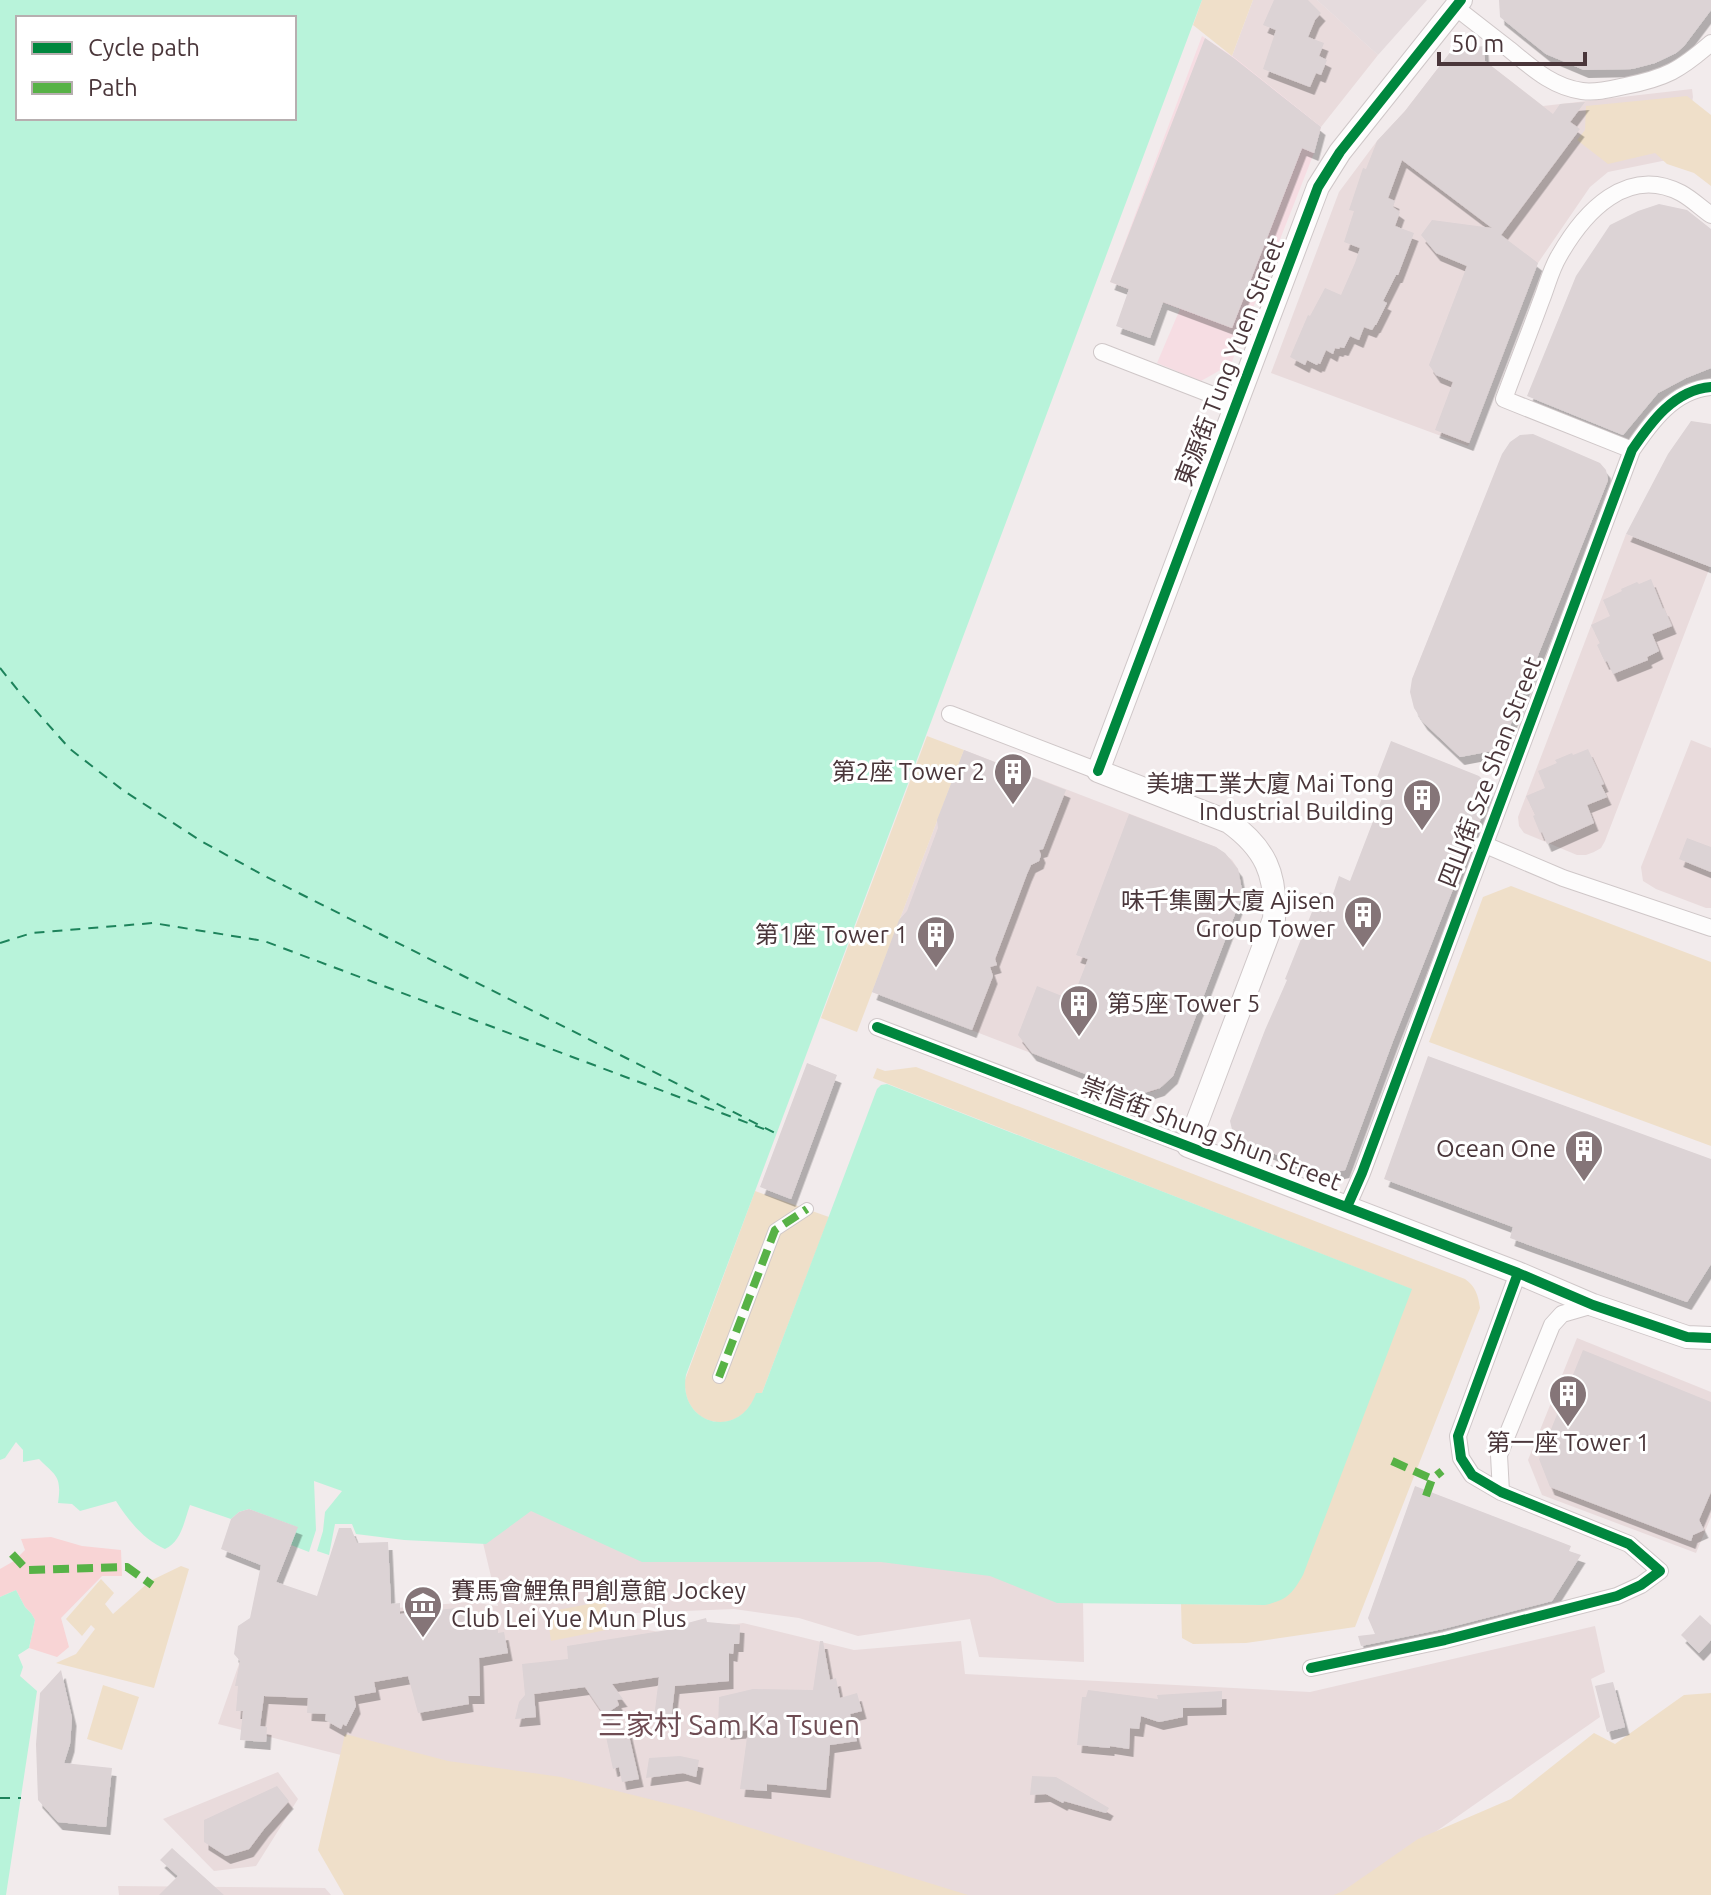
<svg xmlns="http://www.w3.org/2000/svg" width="1711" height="1895" viewBox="0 0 1711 1895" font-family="Ubuntu,'Noto Sans TC',sans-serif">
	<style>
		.residential { fill: #e9dbdc }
		.commercial { fill: #f6dde3 }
		.industrial { fill: #e5dbdd }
		.green { fill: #efdfc9 }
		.sand { fill: #f8d4d5 }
		.water { fill: #b8f3da; fill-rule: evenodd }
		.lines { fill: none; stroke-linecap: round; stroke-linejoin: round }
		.ferry { stroke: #1d835b; stroke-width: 2; stroke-dasharray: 10 8; stroke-linecap: butt }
		.building { fill: #dcd3d5; filter: url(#shadow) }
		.pedestrian-casing { stroke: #cfc7c8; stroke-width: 14 }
		.minor-casing { stroke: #cfc7c8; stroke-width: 18 }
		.tertiary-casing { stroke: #cfc7c8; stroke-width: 24 }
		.pedestrian { stroke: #fdfcfc; stroke-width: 12 }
		.minor { stroke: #fdfcfc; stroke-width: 16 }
		.tertiary { stroke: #fdfcfc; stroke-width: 22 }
		.quiet { stroke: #57b246; stroke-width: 8; stroke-dasharray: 16 8; stroke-linecap: butt }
		.cycleway-casing { stroke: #fff; stroke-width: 15 }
		.cycleway { stroke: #00873e; stroke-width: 10 }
		.labels { text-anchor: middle; stroke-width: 6; stroke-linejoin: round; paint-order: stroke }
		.street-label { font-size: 24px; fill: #4a363a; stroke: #fff }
		.poi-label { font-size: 24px; fill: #4a363a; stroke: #fff; text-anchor: end }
		.quarter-label { font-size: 28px; fill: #6e4c53; stroke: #fff }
	</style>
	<defs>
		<filter id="shadow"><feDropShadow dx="4.5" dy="8" stdDeviation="0" flood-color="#0004"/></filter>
	</defs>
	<rect width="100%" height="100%" fill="#f2ebec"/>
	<!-- residential -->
	<path class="residential" d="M1253 0H1317L1378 55 1321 127 1232 56Z
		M1468 48 1543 106 1692 89 1693 97 1682 157 1608 172 1590 187 1538 263 1468 446 1271 373 1339 192 1377 141 1405 111 1452 50Z
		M1626 534 1710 567 1605 841 1601 848 1594 852 1586 855H1577L1524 833 1519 826 1518 817Z
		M1691 740 1711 748V908H1706L1656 889 1643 881 1641 867Z
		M964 750 1216 847 1232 860 1238 869 1242 890 1173 1075 1160 1088 1152 1092 1135 1093 872 992Z
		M1577 1338 1711 1392V1517L1696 1553 1542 1495 1528 1460Z
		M566 1498 983 1557 1083 1601 1084 1662 979 1657 970 1619 858 1636 799 1618 734 1609 563 1616 672 1634 743 1623 854 1650 961 1641 965 1674 1310 1692 1595 1626 1605 1672 1591 1679 1600 1717 1345 1895H906L785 1867 218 1724 267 1584 347 1612 470 1602 498 1606 479 1526Z
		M278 1772 298 1799 256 1866 214 1871 163 1819Z
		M118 1886 325 1888 331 1895H119Z"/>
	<!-- commercial -->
	<path class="commercial" d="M1202 36 1235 58 1321 127 1314 153 1231 364 1201 381 1157 363 1180 309 1110 282Z"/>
	<!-- industrial -->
	<path class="industrial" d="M1317 0H1427L1378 55Z"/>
	<!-- green -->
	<path class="green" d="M1202 0H1253L1232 56 1193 25Z
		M1687 96 1711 115V186L1694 173 1667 164 1655 153 1608 164 1577 140 1585 130 1586 106Z
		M927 736 964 750 857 1032 821 1018Z
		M1511 886 1711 962V1146L1429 1042 1483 897Z
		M916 1067 1465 1279C1476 1287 1478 1295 1480 1308L1355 1627 1246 1643 1193 1644 1182 1638 1181 1604 1265 1605 1411 1289 873 1078 877 1068 885 1071Z
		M755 1191 829 1217 762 1393 756 1394C740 1439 682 1427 685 1380Z
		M181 1566 189 1569 154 1688 56 1663 76 1654 95 1629 91 1625 82 1636 66 1619 101 1579 114 1593 105 1604 113 1614 150 1581Z
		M605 1601 611 1629 551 1641 547 1612Z
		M103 1685 139 1697 122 1750 87 1739Z
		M1711 1693V1895H1334L1343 1891 1418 1839 1511 1799 1594 1733 1615 1744 1684 1695Z
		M345 1734 448 1761 561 1777 689 1809 968 1895H344L318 1850Z"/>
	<!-- sand -->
	<path class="sand" d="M51 1537 82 1546 121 1550 122 1576H102L61 1618 69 1647 57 1657 29 1648 35 1620 31 1613 25 1607 16 1590 0 1597V1569L14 1561 25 1550 21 1539Z"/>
	<!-- water -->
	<path class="water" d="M0 0H1202L686 1375C677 1424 739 1442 756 1393H762L877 1089 881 1085 887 1084 1412 1289 1303 1575C1292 1594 1287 1600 1265 1605L1057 1603 990 1576 881 1562H642L531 1511 486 1544 404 1540 356 1534 352 1524H335L329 1555 317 1551 323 1531 325 1512 342 1491 314 1481 316 1530 309 1552 291 1545 297 1527 249 1509 239 1512 231 1519 190 1505C184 1521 182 1541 165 1549 144 1540 128 1520 116 1501L80 1511 72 1504 58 1503C62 1476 56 1476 39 1459L23 1462V1450L16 1442 5 1458 0 1460ZM18 18H294V118H18Z
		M16 1590 25 1607 31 1613 35 1620 29 1648 18 1655 23 1667 20 1676 37 1691 6 1895H0V1597Z"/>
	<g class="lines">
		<!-- ferry -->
		<path class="ferry" d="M0 668 21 694 70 749 124 791 201 841 263 875 777 1134
			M0 943 32 933 153 923 264 941 764 1129
			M0 1798H21"/>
	</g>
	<!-- building -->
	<path class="building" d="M1274 0H1308L1321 13 1315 20 1308 37 1324 43 1319 56 1327 60 1321 75 1316 73 1310 87 1263 69 1276 30 1263 25Z
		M1499 0H1711V10L1684 46 1676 53 1655 63 1632 69 1584 70 1546 54 1500 17Z
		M1205 38 1235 59 1321 127 1314 153 1302 148 1232 328 1163 302 1150 338 1116 326 1129 289 1110 282Z
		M1484 46 1485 61 1553 114 1560 104 1585 102 1570 122 1580 129 1501 235 1538 263 1469 443 1435 430 1453 382 1436 375 1429 365 1467 266 1436 253 1421 235 1432 220 1492 228 1402 160 1388 198 1395 201 1393 207 1400 212 1395 226 1414 233 1398 275H1396L1383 301 1387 303 1376 325H1375L1372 330 1364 327 1359 340 1350 336 1344 348 1340 347 1339 349 1335 348 1333 354 1326 350 1320 364 1318 363 1317 365 1307 360 1305 365 1290 357 1308 315 1310 316 1325 288 1341 295 1355 263 1360 248 1344 242 1353 214 1354 211 1349 210 1363 168 1366 169 1377 141 1405 111 1452 50Z
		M1659 204 1687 210 1711 229V368L1686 378 1658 393 1623 435 1527 396 1576 276 1610 225 1638 211Z
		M1691 421 1711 424V567L1626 534 1668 454Z
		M1533 434 1600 463 1606 470 1608 480 1504 741 1497 750 1460 757 1423 722 1414 708 1410 692 1412 679 1502 454 1510 442 1520 435Z
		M1651 579 1663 609 1664 608 1672 626 1652 634 1659 651 1647 657 1648 660 1613 674 1607 661 1605 662 1597 645 1600 643 1591 625 1610 616 1603 600 1622 591 1621 589 1637 582 1639 584Z
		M1391 741 1479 776 1486 783 1489 791V798L1393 1041 1345 1170 1326 1174 1234 1138 1230 1121 1265 1030 1287 980 1285 979 1320 892 1332 897 1339 876 1350 881 1387 785 1376 780Z
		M1588 749 1604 784 1601 785 1607 797 1587 805 1594 823 1547 844 1542 832 1540 833 1533 816 1535 815 1526 796 1545 788 1538 771 1557 763 1555 760 1572 753 1573 755Z
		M964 750 1066 790 1043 849 1039 850 1041 855 1039 861 1031 865 1027 874 995 959 997 965 990 967 993 976 972 1030 872 992 899 920 907 911 938 828 937 820Z
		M1129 814 1216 847 1225 853 1238 869 1242 890 1240 901 1173 1076 1160 1088 1144 1093 1126 1090 1032 1053 1018 1035 1037 986 1072 1000 1088 959 1076 955Z
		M1687 838 1711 847V872L1679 859Z
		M1428 1056 1711 1159V1264L1687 1302 1510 1238 1513 1227 1384 1179Z
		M807 1063 837 1075 791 1199 760 1187Z
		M1583 1350 1711 1402V1492L1699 1520 1704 1530 1693 1535 1691 1541 1550 1487 1539 1459Z
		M1415 1486 1571 1546 1569 1551 1581 1555 1552 1601 1443 1629 1361 1646 1358 1636 1375 1634 1368 1618Z
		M249 1509 298 1527 276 1582 317 1596 339 1528H351L357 1543 388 1542 391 1604 400 1603V1614L465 1607 468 1630 498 1627V1633L504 1632 508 1653 479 1658 480 1696H468L469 1704 418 1713 408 1676 374 1682 376 1692 354 1696 356 1706 346 1726 343 1724 341 1729 325 1720 326 1714 307 1713 308 1698 264 1696 260 1726 267 1727 266 1742 240 1740 243 1711H236L238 1686H235L240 1661 234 1654 238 1626 250 1618 261 1565 221 1549 231 1519 239 1512Z
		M1700 1615 1711 1625V1640L1699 1653 1681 1635Z
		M706 1618 707 1622 740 1625 739 1644H734L733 1654 729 1653V1681L675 1686 671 1720 654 1718 659 1677 612 1684 623 1699 617 1700 619 1705 604 1715 585 1687 534 1694 536 1717 515 1719 519 1702 525 1695 522 1664 568 1659 567 1646 680 1628V1625Z
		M820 1641H823L830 1680 836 1678 840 1698 857 1693 862 1711 850 1714 857 1741 830 1745 826 1790 767 1784V1791L740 1789 748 1730 726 1732V1729L718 1730 719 1697 753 1689 813 1690Z
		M61 1670 72 1718 70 1744 64 1763 112 1768 106 1827 58 1822 38 1800 36 1744 40 1693Z
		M1613 1682 1625 1727 1607 1732 1595 1686Z
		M1088 1690 1158 1699 1157 1695 1222 1691V1707L1183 1708V1717L1159 1722 1141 1716 1139 1729 1130 1728 1129 1749 1110 1746V1748L1077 1745 1082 1697H1086Z
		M627 1727 639 1779 622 1782 619 1767 613 1769 605 1732Z
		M680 1756 699 1760 696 1777 683 1773 646 1778 649 1758Z
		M1032 1776 1056 1777 1109 1808 1106 1813 1064 1801 1063 1803 1046 1794 1030 1795Z
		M277 1786 289 1801 264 1829 249 1849 226 1856 204 1842V1820Z
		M172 1848 224 1895H159L178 1876 160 1860Z"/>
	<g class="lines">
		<!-- pedestrian casing -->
		<g class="pedestrian-casing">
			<path id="pedestrian" d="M719 1377 775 1230 807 1209"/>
		</g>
		<!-- minor casing -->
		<g class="minor-casing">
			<path id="minor" d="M1455 7C1473 21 1491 35 1509 49 1531 67 1552 87 1582 91 1597 93 1611 89 1625 86 1666 78 1680 70 1711 43
				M1102 352 1236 404
				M1632 450 1504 399C1516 366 1529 334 1541 301 1547 286 1551 269 1559 256 1584 212 1627 165 1681 193 1692 199 1701 208 1711 215
				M950 714 1098 771
				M1483 844 1563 878 1711 928
				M877 1027 1188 1146
				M1347 1207 1362 1173C1452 931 1541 690 1632 450 1651 422 1674 390 1711 387
				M1501 1492 1499 1455 1552 1325 1562 1314 1593 1305
				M1311 1668 1445 1640 1617 1596 1641 1585 1660 1571 1629 1544 1501 1492 1472 1475 1461 1458 1458 1436 1518 1273"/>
		</g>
		<!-- tertiary casing -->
		<g class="tertiary-casing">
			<path id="tertiary" d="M1461 0 1340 152 1318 187 1098 771 1229 822C1265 848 1277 874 1274 919L1188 1146 1518 1273 1593 1305 1687 1337 1711 1338"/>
		</g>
		<!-- pedestrian -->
		<use href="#pedestrian" class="pedestrian"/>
		<!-- minor -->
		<use href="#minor" class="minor"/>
		<!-- tertiary -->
		<use href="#tertiary" class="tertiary"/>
		<!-- quiet -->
		<path class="quiet" d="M719 1377 775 1230 807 1209
			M1392 1461 1432 1479
			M1426 1496 1432 1479 1442 1471
			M12 1554 27 1570 127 1567 152 1585"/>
		<!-- cycleway casing -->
		<g class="cycleway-casing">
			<path id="cycleway" d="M1098 771 1318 187 1340 152 1461 0
				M877 1027 1518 1273 1593 1305 1687 1337 1711 1338
				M1347 1207 1362 1173C1452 931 1541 690 1632 450 1651 422 1674 390 1711 387
				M1311 1668 1445 1640 1617 1596 1641 1585 1660 1571 1629 1544 1501 1492 1472 1475 1461 1458 1458 1436 1518 1273"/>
		</g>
		<!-- cycleway -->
		<use href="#cycleway" class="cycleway"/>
	</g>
	<!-- icons -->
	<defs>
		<g id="building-pin" transform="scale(2)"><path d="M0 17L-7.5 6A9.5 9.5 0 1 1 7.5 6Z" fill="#857578" stroke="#fff"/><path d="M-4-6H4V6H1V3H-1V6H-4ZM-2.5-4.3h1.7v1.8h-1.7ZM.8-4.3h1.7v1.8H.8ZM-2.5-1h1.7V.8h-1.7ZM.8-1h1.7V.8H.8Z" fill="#fff"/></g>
		<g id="museum-pin" transform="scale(2)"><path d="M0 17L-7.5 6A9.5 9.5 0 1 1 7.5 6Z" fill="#857578" stroke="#fff"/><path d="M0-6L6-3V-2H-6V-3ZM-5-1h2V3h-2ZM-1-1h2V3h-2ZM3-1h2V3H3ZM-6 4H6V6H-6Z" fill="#fff"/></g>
	</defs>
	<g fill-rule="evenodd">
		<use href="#building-pin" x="1013" y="772"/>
		<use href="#building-pin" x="1422" y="798"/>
		<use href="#building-pin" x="1363" y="915"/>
		<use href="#building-pin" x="936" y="935"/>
		<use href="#building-pin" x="1079" y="1004"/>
		<use href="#building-pin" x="1584" y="1149"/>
		<use href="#building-pin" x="1568" y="1394"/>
		<use href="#museum-pin" x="423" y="1605"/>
	</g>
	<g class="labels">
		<!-- street labels -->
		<g class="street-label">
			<text transform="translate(1230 362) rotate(-69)" y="8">東源街 Tung Yuen Street</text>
			<text transform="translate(1490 772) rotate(-69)" y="8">四山街 Sze Shan Street</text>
			<text transform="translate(1211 1134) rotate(21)" y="8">崇信街 Shung Shun Street</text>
		</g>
		<!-- poi labels -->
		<g class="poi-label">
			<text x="985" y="780">第2座 Tower 2</text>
			<text x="1394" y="792">美塘工業大廈 Mai Tong<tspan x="1394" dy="28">Industrial Building</tspan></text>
			<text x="1335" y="909">味千集團大廈 Ajisen<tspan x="1335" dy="28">Group Tower</tspan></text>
			<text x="908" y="943">第1座 Tower 1</text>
			<text x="1107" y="1012" text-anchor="start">第5座 Tower 5</text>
			<text x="1556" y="1157">Ocean One</text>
			<text x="1568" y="1451" text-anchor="middle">第一座 Tower 1</text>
			<text x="451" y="1599" text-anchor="start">賽馬會鯉魚門創意館 Jockey<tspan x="451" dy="28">Club Lei Yue Mun Plus</tspan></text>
		</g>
		<!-- quarter labels -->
		<g class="quarter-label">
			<text x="729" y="1735">三家村 Sam Ka Tsuen</text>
		</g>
	</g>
	<!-- legend -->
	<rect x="16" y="16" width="280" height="104" fill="#ffffff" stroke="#b7afb0" stroke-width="2"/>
	<rect x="32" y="42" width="40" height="12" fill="#00873e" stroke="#b7afb0" stroke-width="2"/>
	<text x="88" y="56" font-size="24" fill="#4a363a">Cycle path</text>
	<rect x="32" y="82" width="40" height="12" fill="#57b246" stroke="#b7afb0" stroke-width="2"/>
	<text x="88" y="96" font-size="24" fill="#4a363a">Path</text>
	<!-- scale -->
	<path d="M1439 52v12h146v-12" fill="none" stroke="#4a363a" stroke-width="4"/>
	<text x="1451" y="52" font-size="24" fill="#4a363a" stroke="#ffffff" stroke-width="6" paint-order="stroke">50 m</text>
</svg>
